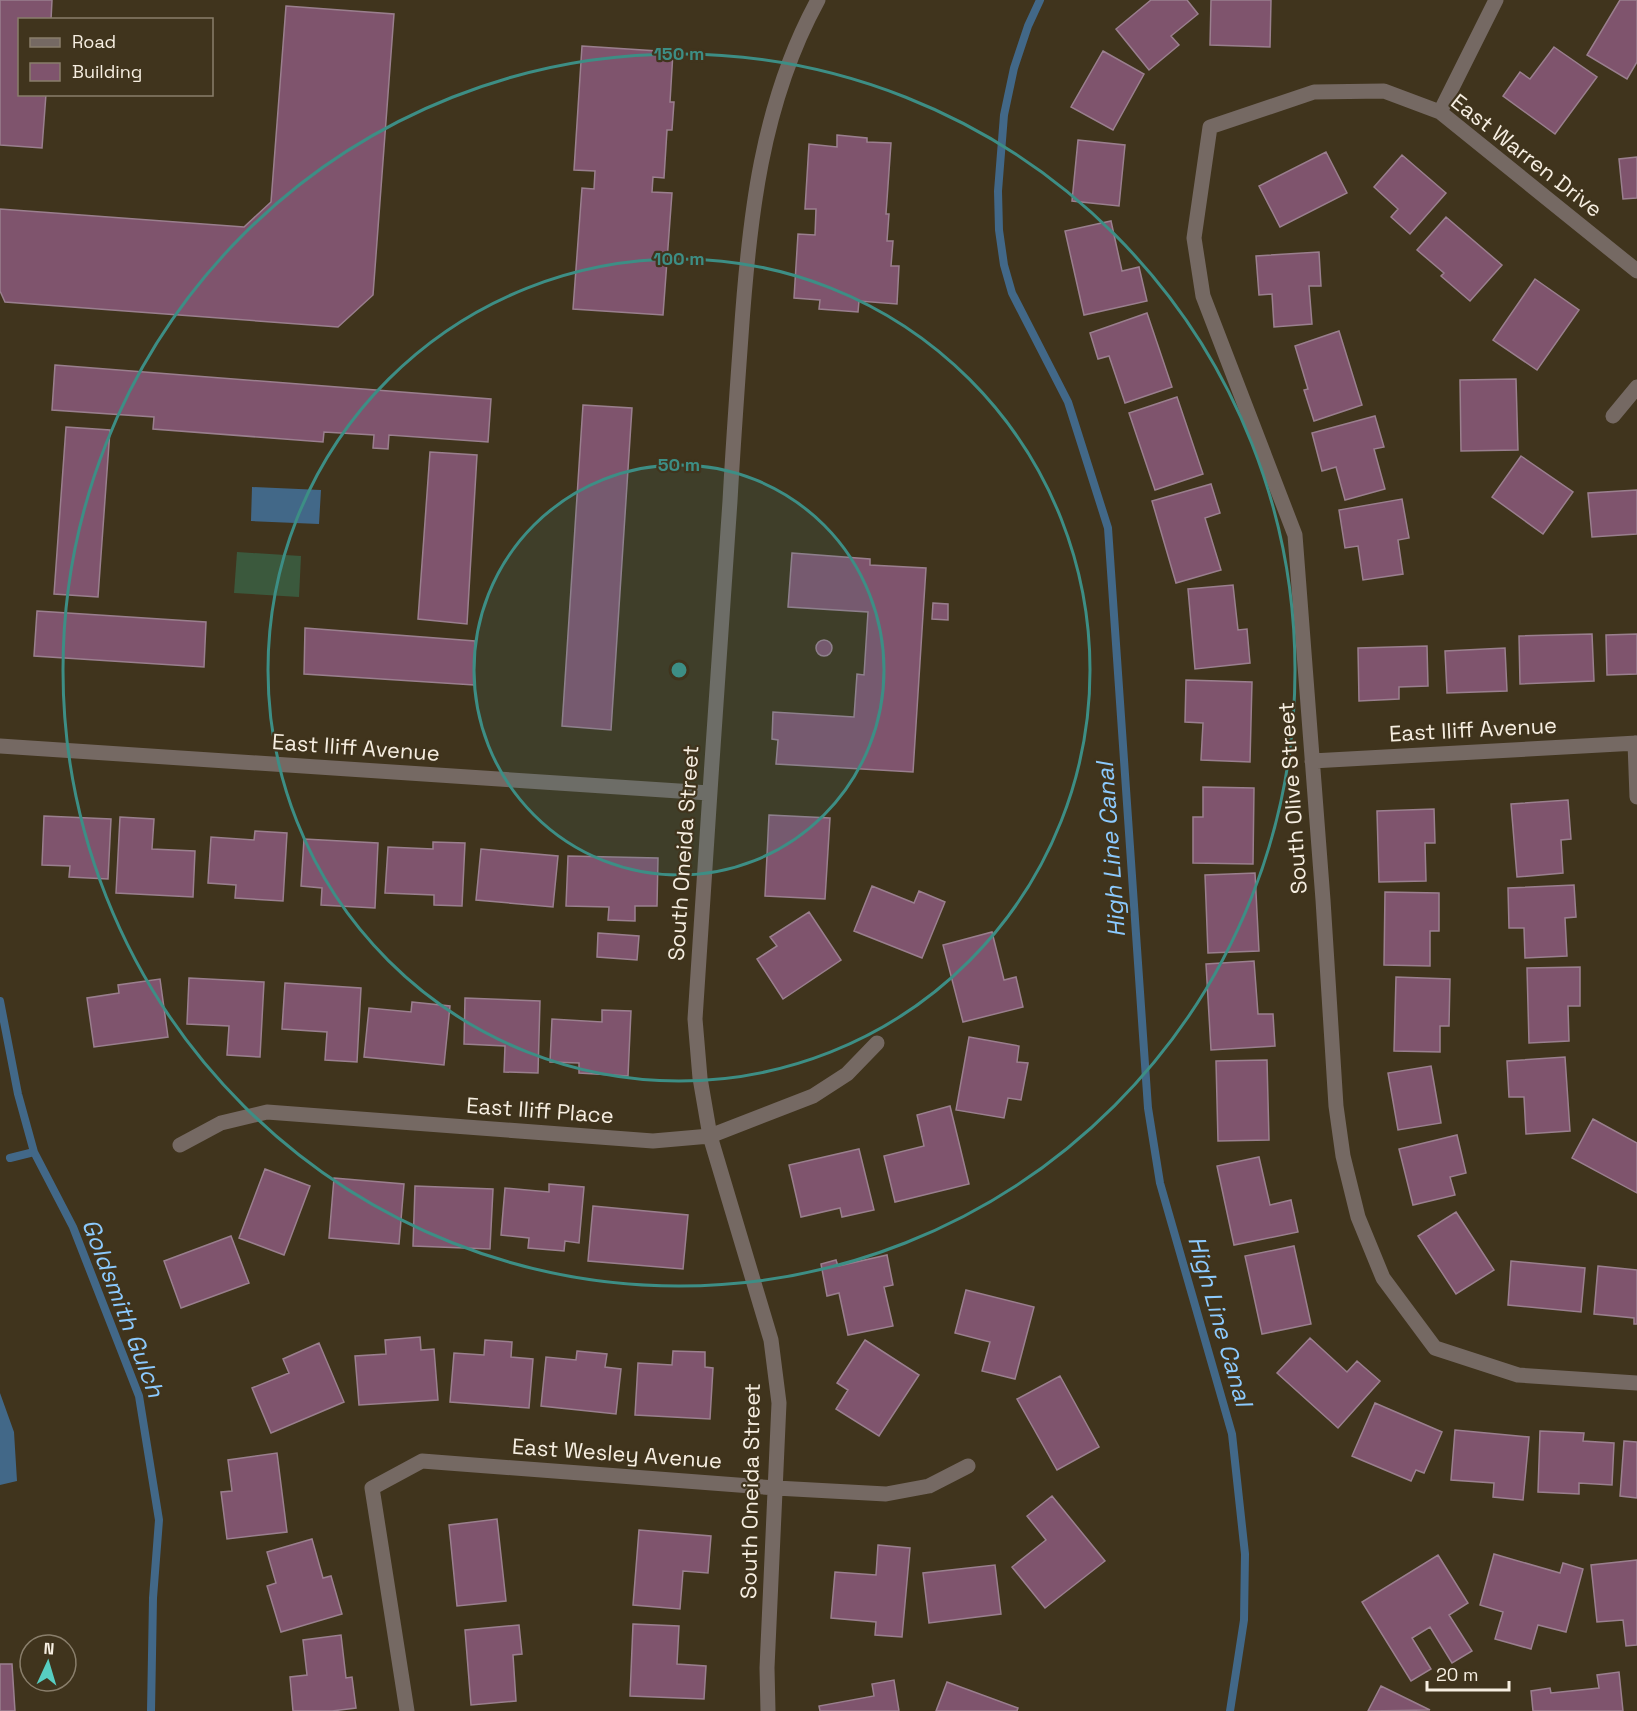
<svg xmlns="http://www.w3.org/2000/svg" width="1637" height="1711" viewBox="0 0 1637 1711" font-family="'Space Grotesk',sans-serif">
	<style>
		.green { fill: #3b593d }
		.water { fill: #426888 }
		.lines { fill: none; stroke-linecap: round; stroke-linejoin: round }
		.stream { stroke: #426888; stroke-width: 8 }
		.building { fill: #7f546d; stroke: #9a7f8e; stroke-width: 1.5 }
		.minor { stroke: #756963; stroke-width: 15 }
		.ring { fill: none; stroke: #3d8e85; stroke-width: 3 }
		.labels { text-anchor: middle; stroke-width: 4.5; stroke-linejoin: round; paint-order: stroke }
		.street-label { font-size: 22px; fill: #f6eee1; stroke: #40341d }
		.water-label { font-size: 24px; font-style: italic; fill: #8ccafe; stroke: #40341d }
		.centre { fill: #3d8e85; stroke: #40341d; stroke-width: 3 }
		.ring-label { font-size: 18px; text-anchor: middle; font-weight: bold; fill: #3d8e85; stroke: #40341d; stroke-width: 4.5; stroke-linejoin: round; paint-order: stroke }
	</style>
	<rect width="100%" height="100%" fill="#40341d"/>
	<!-- green -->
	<path class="green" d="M237 552 301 556 299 597 234 593Z"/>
	<!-- water -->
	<path class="water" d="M252 487 321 490 319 524 251 521Z
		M0 1393 14 1432 17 1481 0 1485Z"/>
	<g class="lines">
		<!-- stream -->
		<path class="stream" d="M1040 0 1028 26 1014 68 1004 115 998 191 999 230 1004 265 1012 293 1068 402 1108 528 1148 1108 1160 1183 1232 1434 1245 1554 1244 1620 1230 1711
			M0 1001 18 1094 34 1152 73 1227 139 1396 159 1520 153 1598 151 1711
			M10 1158 34 1152"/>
	</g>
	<!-- building -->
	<path class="building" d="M0 0H52L51 20H20V94H46L42 148 0 145Z
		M1151 0H1187L1198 14 1171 36 1179 45 1149 70 1116 29Z
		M1211 0H1271L1270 47 1210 45Z
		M1620 0H1637V62L1627 79 1587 55Z
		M286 6 394 14 373 295 338 327 5 302 0 291V209L244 227 271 202Z
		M582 46 673 52 670 102H674L672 130H667L664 178 653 177 652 192 672 193 663 315 573 309 582 188 594 189 595 171 574 170Z
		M1554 47 1597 77 1555 134 1503 96 1520 72 1530 79Z
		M1103 51 1144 74 1113 130 1071 107Z
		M837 135 867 138V142L891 143 886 214H889L887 241H893L891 266H899L897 304 859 301 858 312 819 309 820 300 794 298 798 234 815 235 816 209H805L809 144 837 147Z
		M1078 140 1125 145 1119 206 1072 201Z
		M1326 152 1347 193 1280 227 1259 186Z
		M1402 155 1446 193 1410 234 1391 217 1398 209 1374 187Z
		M1637 157V198L1623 199 1619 159Z
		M1446 217 1502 265 1470 301 1441 276 1444 273 1417 250Z
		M1111 221 1122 271 1139 267 1147 301 1084 315 1065 231Z
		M1319 252 1321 286H1309L1312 324 1274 327 1272 294 1259 295 1256 256Z
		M1535 279 1579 310 1537 370 1493 340Z
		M1147 313 1172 387 1125 403 1109 356 1098 359 1090 333Z
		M1339 331 1362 405 1314 421 1304 390 1308 389 1295 346Z
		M55 365 491 399 488 442 389 435 388 449 373 448 374 435 324 432 323 442 153 429 154 417 52 410Z
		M1516 379 1518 450 1461 451 1460 380Z
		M1177 397 1203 474 1155 490 1129 413Z
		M583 405 632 408 611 730 562 726Z
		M1375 416 1384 447 1374 449 1385 489 1345 500 1336 467 1322 471 1312 433Z
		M66 427 110 430 98 597 54 594Z
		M430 452 477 455 467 624 418 619Z
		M1521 456 1573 492 1543 534 1492 497Z
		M1211 484 1220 513 1205 518 1221 570 1176 583 1152 501Z
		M1637 490V534L1592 537 1588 493Z
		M1402 499 1409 538 1398 540 1403 574 1363 580 1358 546 1345 548 1339 510Z
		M792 553 870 559V565L926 568 913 772 776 764 778 740 772 739 773 712 854 717 857 674 864 675 868 612 788 607Z
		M1233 585 1238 630 1247 629 1250 663 1195 669 1188 589Z
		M933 603 948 604V620L932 619Z
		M37 611 206 622 204 667 34 656Z
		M305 628 475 641 474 685 304 674Z
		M1592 634 1594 681 1520 684 1519 636Z
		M1637 634V674L1607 675 1606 635Z
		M816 648a8 8 0 1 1 16 0a8 8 0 1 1-16 0Z
		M1427 646 1428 686 1399 687V699L1359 701 1358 648Z
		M1505 648 1507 691 1447 693 1445 651Z
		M1186 680 1252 682 1250 762 1201 760 1203 723 1185 722Z
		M1203 787 1254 788 1253 864 1193 863V817H1203Z
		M1568 800 1571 839 1561 840 1563 873 1517 877 1511 804Z
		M1434 809 1435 843H1425L1426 881 1379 882 1377 811Z
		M769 815 830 818 825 899 765 896Z
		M44 816 111 819 108 879 69 877 70 866 42 865Z
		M120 817 154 819 152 849 195 851 193 897 116 893Z
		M255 831 287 833 283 901 235 898 236 885 208 883 211 837 254 840Z
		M304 839 378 843 375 908 321 905 322 888 301 886Z
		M433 842 465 843 462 906 434 905V895L385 893 388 847 433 849Z
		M481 849 558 856 553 907 476 900Z
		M568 856 658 858 657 906H635V921L608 920 609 907 566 906Z
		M1255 873 1259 951 1208 953 1205 875Z
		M1574 885 1576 917 1565 918 1567 956 1525 958 1524 928H1509L1508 888Z
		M872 886 914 903 919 891 945 902 922 958 854 931Z
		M1385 892 1439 893V931H1430V966L1384 965Z
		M809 912 841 960 783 999 757 959 777 946 770 937Z
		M992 932 1004 980 1016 977 1023 1007 963 1022 943 945Z
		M598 933 639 936 637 960 597 957Z
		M1254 961 1258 1014H1273L1275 1046 1211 1050 1206 964Z
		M1580 967V1006H1568L1569 1041 1529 1043 1527 968Z
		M1396 977 1450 979 1449 1026H1440V1052L1394 1051Z
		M189 978 264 982 260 1057 227 1055 229 1026 187 1024Z
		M160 979 168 1037 94 1047 87 998 119 993 118 985Z
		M285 983 361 988 357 1062 325 1060 327 1032 282 1029Z
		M465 998 540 1001 538 1073 504 1072 505 1046 464 1044Z
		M412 1002 450 1006 444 1065 364 1057 369 1008 411 1012Z
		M602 1010 631 1011 628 1076 579 1073V1063L550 1062 552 1019 602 1022Z
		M969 1037 1019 1046 1017 1062 1028 1063 1021 1100 1008 1098 1004 1118 956 1110Z
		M1565 1057 1570 1131 1526 1134 1524 1097H1509L1507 1061Z
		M1267 1060 1269 1140 1218 1141 1216 1061Z
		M1431 1066 1441 1123 1398 1130 1388 1073Z
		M950 1106 969 1184 895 1202 884 1156 924 1146 917 1115Z
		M1593 1119 1637 1143V1193L1572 1158Z
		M1457 1135 1466 1173 1450 1177 1455 1195 1413 1205 1399 1149Z
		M859 1149 874 1210 842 1217 840 1208 801 1217 789 1165Z
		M1259 1157 1270 1205 1291 1200 1298 1232 1234 1245 1217 1166Z
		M265 1169 310 1186 284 1255 239 1238Z
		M334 1178 404 1184 399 1244 329 1238Z
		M549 1184 584 1187 579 1243 565 1241 564 1251 528 1248 529 1238 501 1235 505 1188 549 1192Z
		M415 1186 493 1189 490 1249 413 1246Z
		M593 1206 688 1215 683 1269 588 1261Z
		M1456 1212 1494 1270 1456 1294 1418 1236Z
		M231 1236 249 1283 181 1308 164 1261Z
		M1294 1246 1311 1324 1262 1334 1245 1256Z
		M887 1255 893 1285 884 1287 893 1326 848 1335 839 1293 827 1296 821 1264 836 1260 838 1266Z
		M1511 1261 1585 1268 1581 1312 1508 1305Z
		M1598 1266 1637 1270V1324H1634V1318L1594 1314Z
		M966 1290 1034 1307 1015 1379 982 1371 990 1342 955 1333Z
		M420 1337 421 1350 434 1349 438 1400 359 1405 355 1356 386 1354 385 1340Z
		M1310 1338 1347 1372 1357 1361 1380 1381 1338 1428 1277 1373Z
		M485 1340 512 1342 511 1357 533 1359 529 1408 450 1402 454 1353 484 1355Z
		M865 1340 919 1375 879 1436 836 1409 848 1390 837 1383Z
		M319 1343 344 1402 271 1433 252 1388 289 1373 283 1359Z
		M577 1351 607 1354 605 1367 621 1369 616 1414 541 1406 546 1357 576 1360Z
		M673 1351 705 1352V1367L713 1368 710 1419 635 1415 638 1363 672 1365Z
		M1060 1376 1099 1447 1057 1470 1017 1399Z
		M1375 1403 1442 1432 1424 1473 1416 1470 1411 1481 1352 1456Z
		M1455 1430 1529 1437 1523 1500 1493 1497 1494 1483 1451 1480Z
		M1540 1431 1584 1433 1583 1441 1614 1443 1612 1485 1579 1483V1494L1538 1492Z
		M1624 1441 1637 1442V1498L1620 1496Z
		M277 1453 287 1532 227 1539 221 1492 232 1491 228 1460Z
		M1052 1496 1105 1561 1045 1608 1012 1567 1046 1540 1027 1516Z
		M497 1519 506 1601 457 1606 449 1525Z
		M639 1530 711 1536 708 1573 683 1571 680 1609 633 1605Z
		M312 1539 323 1578 331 1576 342 1614 281 1632 267 1586 276 1583 267 1552Z
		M878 1545 910 1548 902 1637 875 1635 876 1622 831 1618 835 1572 876 1575Z
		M1494 1554 1560 1573 1563 1563 1583 1569 1566 1632 1538 1625 1531 1649 1495 1639 1503 1612 1480 1605Z
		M1438 1555 1468 1603 1449 1615 1472 1651 1452 1663 1430 1627 1412 1638 1431 1669 1411 1681 1362 1602Z
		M1637 1560V1645L1626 1646 1623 1620 1597 1622 1591 1565Z
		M995 1565 1001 1614 929 1623 923 1573Z
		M633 1624 679 1626 677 1664 706 1666 704 1699 630 1696Z
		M519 1625 522 1654 513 1655 516 1701 471 1705 465 1630Z
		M341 1635 346 1678 352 1677 356 1708 332 1711H293L290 1677 307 1675 303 1640Z
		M0 1664H12L15 1711H0Z
		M1619 1672 1623 1711H1533L1531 1691 1550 1688 1551 1693 1599 1688 1597 1675Z
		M894 1680 899 1711H820L819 1706 874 1696 872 1684Z
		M947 1682 1018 1708 1017 1711H936Z
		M1381 1686 1430 1710 1368 1711Z"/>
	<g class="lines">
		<!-- minor -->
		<path class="minor" d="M1440 112 1496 0
			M1637 271 1440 112 1384 91 1314 92 1210 127 1194 238 1203 296 1295 535 1323 900 1336 1106 1343 1156 1358 1217 1383 1278 1435 1348 1518 1375 1637 1383
			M1613 416 1637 387
			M1635 743 1637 797
			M0 746 709 793
			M1312 761 1637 743
			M180 1145 221 1123 267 1112 653 1141 710 1136 813 1096 847 1074 877 1043
			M407 1711 372 1488 422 1461 776 1488 886 1494 929 1486 968 1466
			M768 1711 767 1668 779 1403 771 1340 710 1136 700 1078 695 1019C706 846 718 674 730 501 733 446 737 391 741 336 749 220 761 104 818 0"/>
	</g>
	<!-- distance rings -->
	<circle cx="679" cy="670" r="205" fill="#3d8e85" fill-opacity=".12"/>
	<g class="ring">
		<circle cx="679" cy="670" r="205"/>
		<circle cx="679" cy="670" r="411"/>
		<circle cx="679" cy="670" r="616"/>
	</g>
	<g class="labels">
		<!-- street labels -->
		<g class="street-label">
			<text transform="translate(1527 155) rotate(38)" y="8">East Warren Drive</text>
			<text transform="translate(1473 729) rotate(-3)" y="8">East Iliff Avenue</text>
			<text transform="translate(356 747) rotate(4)" y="8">East Iliff Avenue</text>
			<text transform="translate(1292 798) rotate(-94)" y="8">South Olive Street</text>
			<text transform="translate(683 853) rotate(-86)" y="8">South Oneida Street</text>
			<text transform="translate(540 1110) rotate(4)" y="8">East Iliff Place</text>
			<text transform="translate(617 1453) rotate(4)" y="8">East Wesley Avenue</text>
			<text transform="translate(750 1491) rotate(-89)" y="8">South Oneida Street</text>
		</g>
		<!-- water labels -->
		<g class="water-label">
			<text transform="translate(1111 850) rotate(-94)" y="8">High Line Canal</text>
			<text transform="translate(123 1308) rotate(69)" y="8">Goldsmith Gulch</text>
			<text transform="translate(1220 1321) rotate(74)" y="8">High Line Canal</text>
		</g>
	</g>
	<circle cx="679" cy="670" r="9" class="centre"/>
	<g class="ring-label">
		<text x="679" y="60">150 m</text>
		<text x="679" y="265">100 m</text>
		<text x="679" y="471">50 m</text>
	</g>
	<!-- legend -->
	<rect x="18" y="18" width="195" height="78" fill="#40341d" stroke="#897e6b" stroke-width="1.5"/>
	<rect x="30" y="38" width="30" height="9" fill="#756963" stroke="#897e6b" stroke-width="1.5"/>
	<text x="72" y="48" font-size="18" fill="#f6eee1">Road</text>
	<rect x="30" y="63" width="30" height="18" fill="#7f546d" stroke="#897e6b" stroke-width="1.5"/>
	<text x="72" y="78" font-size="18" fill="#f6eee1">Building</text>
	<!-- north arrow -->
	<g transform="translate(48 1663) rotate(4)"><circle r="28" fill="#40341d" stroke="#897e6b" stroke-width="1.5"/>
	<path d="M0-4.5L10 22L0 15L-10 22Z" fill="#57cec2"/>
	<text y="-9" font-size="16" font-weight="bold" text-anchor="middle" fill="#f6eee1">N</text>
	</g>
	<!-- scale -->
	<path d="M1427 1681v9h82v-9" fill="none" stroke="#f6eee1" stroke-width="3"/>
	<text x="1436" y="1681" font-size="18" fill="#f6eee1" stroke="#40341d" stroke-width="4.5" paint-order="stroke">20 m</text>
</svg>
